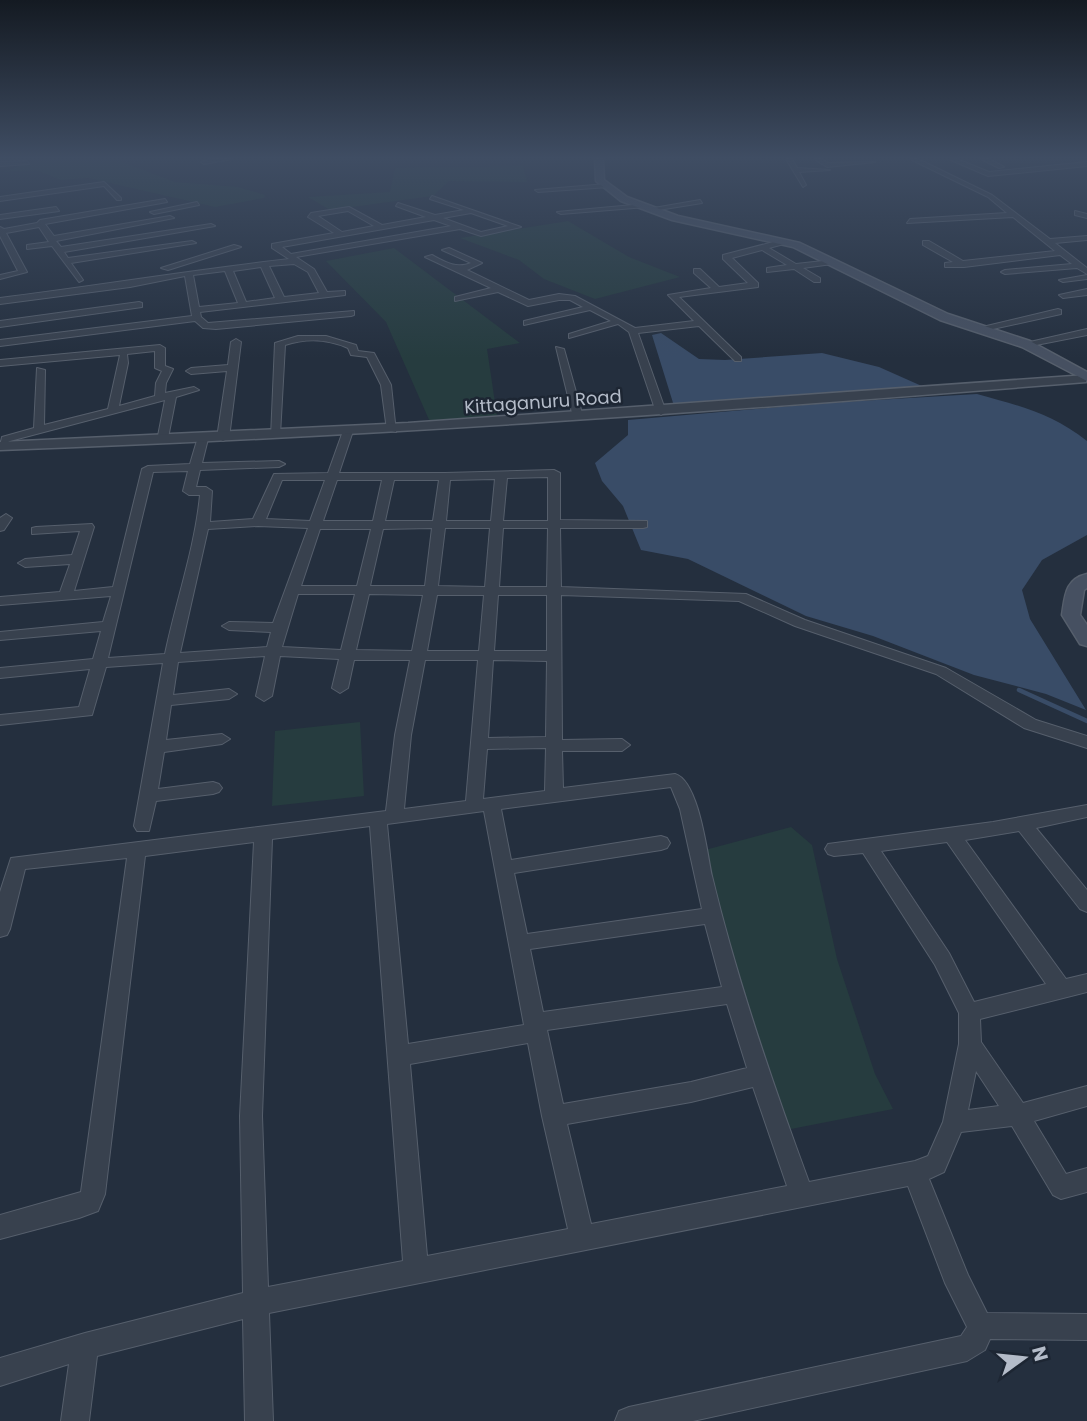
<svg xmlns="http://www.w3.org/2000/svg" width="1087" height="1421" viewBox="0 0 1087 1421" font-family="Poppins,sans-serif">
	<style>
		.green { fill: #263c3f }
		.water { fill: #394c67 }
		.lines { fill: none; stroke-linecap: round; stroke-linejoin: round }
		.stream { stroke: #394c67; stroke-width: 4.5 }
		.minor-casing { stroke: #565f6c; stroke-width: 2 }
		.tertiary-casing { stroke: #565f6c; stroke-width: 3 }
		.secondary-casing { stroke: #565f6c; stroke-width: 3 }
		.minor { fill: #38414e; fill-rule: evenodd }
		.tertiary { fill: #38414e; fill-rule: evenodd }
		.secondary { fill: #465061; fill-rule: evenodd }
		.labels { text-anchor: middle; stroke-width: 5; stroke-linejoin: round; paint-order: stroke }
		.far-street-label { font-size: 18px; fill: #b4bcc9; stroke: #1d2633 }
	</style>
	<rect width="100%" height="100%" fill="#242f3e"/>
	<!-- green -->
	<path class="green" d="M39 159H114L175 182 238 187 265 195 264 198 215 207 88 178 61 180 37 170 3 172Z
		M523 166 527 182 449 181 433 196 330 210 308 197 390 192 395 168Z
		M568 221 629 257 680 277 595 299 544 279 519 260 460 238Z
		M394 248 520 343 487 349 497 416 430 422 386 322 326 261Z
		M360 722 364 796 272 806 275 731Z
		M791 827 812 845 837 959 875 1074 893 1109 786 1130 745 1014 705 850Z"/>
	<!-- water -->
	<path class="water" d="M661 333 699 359 725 360 822 353 879 367 924 387 674 406 652 335Z
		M977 394C1020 406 1051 413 1087 441V535L1042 560 1022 590 1030 619 1086 710 1046 694 974 675 873 636 806 616 688 559 641 550 623 506 602 481 595 463 628 435V420L826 403Z"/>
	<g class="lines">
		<!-- stream -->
		<path class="stream" d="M1019 690 1087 721"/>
		<!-- minor casing -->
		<g class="minor-casing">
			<path id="minor" d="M212 159H232L204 164 201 162Z
				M786 159H792L797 168 830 170 799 172 806 185 803 187Z
				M814 159H822L828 163 875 162 827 167Z
				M910 159H918L992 195 1050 239 1087 236V240L1055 243 1087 268V274L1077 268 1005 274 1001 272 1005 270 1072 264 1060 255 964 267H945V263L953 262 923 245V241H929L963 261 1055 251 1013 217 907 223 910 219 1007 213 988 197Z
				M957 159 989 172 1087 162V166L988 176 951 160Z
				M981 159H989L1004 167 999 168Z
				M27 161 29 164 0 166V162Z
				M104 182 121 198V200H117L104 186 0 201V197Z
				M607 184 609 187 538 192 535 190Z
				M432 196 521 227 481 236 460 229 296 257 314 269 327 292 345 291V295L200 312 201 317 208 323 354 311V315L351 316 216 329 203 328 195 321 0 346V340L192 316 185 276 130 287 0 304V298C96 286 192 270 289 259L272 248V244L334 233 308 217 311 213 349 207 382 225 426 217 396 206 398 203 435 215 464 210 430 199ZM348 211 374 226 342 232 318 216ZM471 213 508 226 481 232 443 218ZM434 220 451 226 291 254 282 247ZM294 264 308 272 319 293 284 297 269 266ZM261 267 275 298 246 302 233 271ZM225 271 238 303 199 307 193 275Z
				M165 199 167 202 45 224 54 236 170 216 174 218 56 241 61 247 211 224 215 226 64 252 68 258 192 241 196 243 71 263 83 280 79 282 52 246 27 249V245L49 242 39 227 6 233 27 272 0 279V275L18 271 0 236V227L4 229 37 223 40 220Z
				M700 200 702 203 652 211 648 209Z
				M197 202 199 205 154 214 150 212Z
				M644 204 646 207 561 214 557 212Z
				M56 207 59 211 0 219V215Z
				M1075 211 1087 214V218L1075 215Z
				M781 240 784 244 769 248 796 264 832 260V264L803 268 820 278V282H814L794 269 767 272V268L787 265 762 250 732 258 758 283V287L679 297 741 357V361H735L699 326 638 333 666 412 661 415 656 412 629 332 618 324 569 338V334L611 321 590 310 524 325V321L583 307 570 300H559L528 306 498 292 455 301V297L491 288 425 257 432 255C445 262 456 269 471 263L442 250 449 248 482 263 467 270 529 300 559 294 575 296 635 328 694 321 668 295 711 288 694 273V269H700L719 287 748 283 723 259V255Z
				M234 245 241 247 168 270 161 268Z
				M1087 275V279L1063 282 1059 280Z
				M1087 289V295L1063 298 1059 295Z
				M139 302 142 303V307L0 327V321Z
				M1058 309 1061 310V314L979 332 974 329Z
				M1087 329V335L1026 347 1021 344Z
				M298 336H326L356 345 358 351 374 353 391 385 396 432 387 430 381 385 367 357 351 355 348 348C328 339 306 338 285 345L280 435 271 437 275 343Z
				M236 339 241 342 229 438 223 441 217 438 227 371 191 374 186 371 191 368 228 365 231 342Z
				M160 345 165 348V366L173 369 166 383 165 393 194 387 199 390 176 397 167 443 157 441 165 400 10 441 0 446 2 437 34 428 37 368 45 370 44 425 108 409 120 355 0 366V360ZM155 351V368L162 371 156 383 155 396 119 406 128 363 127 354Z
				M556 347 564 349 583 417 582 419 573 417Z
				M348 428 353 431 339 473H445L554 470 560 473V520L647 521V527L643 528H560L561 587 746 594 805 620 946 668 1036 720 1087 736V748L1024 728 936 674 795 626 739 601 561 595 562 740 622 739 630 745 622 751H562L563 788 675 774C699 781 707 853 712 876 737 980 772 1082 809 1182L915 1161 928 1156 943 1122 959 1044V1013L935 965 863 853 834 856 828 854 825 849 828 844 993 822 1087 805V817L1036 828 1087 890V912L1080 909 1019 831 965 840 1066 979 1087 974V992L980 1019 981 1042 1023 1103 1087 1086V1106L1034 1121 1066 1174 1087 1168V1192L1061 1199 1053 1195 1012 1126 961 1132 944 1172 929 1179 968 1275 987 1313 1087 1314V1340L990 1339 985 1350 967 1361 693 1421H615L619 1411 629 1407 961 1336 967 1327 945 1283 908 1186 269 1313 273 1421H245L243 1319 97 1356 89 1421H61L69 1364 0 1386V1358L85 1333 243 1293 240 1116 254 842 145 856 105 1194 98 1211 79 1218 0 1239V1215L81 1192 127 858 25 869 10 929 7 935 0 937V892L11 858 386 811 395 735 410 660H354L348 688 340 693 332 688 339 659 280 656 272 696 264 701 256 696 265 656 178 662 173 695 229 689 237 694 229 699 171 705 166 740 222 734 230 739 222 744 164 752 158 789 213 782 219 784 222 788 219 792 213 794 156 801 149 831H137L134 826 163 663 106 667 92 715 0 725V715L79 707 90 669 0 678V668L93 659 101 631 0 640V632L103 622 111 596 0 605V597L60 592 70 564 25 567 18 563 25 559 72 555 80 531 32 534V528L36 527 92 524 94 527 74 591 113 587 142 469 148 466 190 464 198 437 208 439 202 463 279 461 285 464 279 467 200 470 196 487H206L212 491 210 522 253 519 274 474 328 473 343 431ZM188 471 183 491 189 495H200C195 548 176 601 165 654L108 658 153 472ZM548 477V521H503L507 478ZM495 479 491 521H446L450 480ZM282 480H325L310 521 266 519ZM337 480H382L373 521H323ZM394 480H439L433 521H385ZM258 526 308 528 273 623 229 622 222 626 229 630 271 632 267 647 180 653 208 529ZM432 528 425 586H370L383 529ZM445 528H490L485 587 438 586ZM503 528H548L547 587H499ZM320 529H371L357 586H301ZM298 594H355L341 650 282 647ZM369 594 423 595 412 651 356 650ZM437 595H484L479 651H427ZM498 595H547V651H494ZM425 660H478L466 801 404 809 411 735ZM493 660 547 661 546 737 488 738ZM546 748 545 791 483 799 487 749ZM671 787 680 809 702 909 527 934 514 873 661 850 667 848 670 843 667 838 661 836 511 860 501 809ZM484 811 524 1025 408 1044 387 824ZM370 826 403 1261 268 1287 262 1116 272 839ZM947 842 1046 984 974 1002 949 953 881 851ZM705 924 722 987 543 1012 530 949ZM727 1004 747 1068 691 1082 563 1104 547 1030ZM528 1043 542 1116 568 1229 427 1256 410 1064ZM976 1071 999 1106 968 1110ZM753 1087 787 1186 591 1224 567 1124 691 1102Z
				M6 514 12 518 4 530 0 531V518Z"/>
		</g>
		<!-- tertiary casing -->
		<g class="tertiary-casing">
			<path id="tertiary" d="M1087 375 1086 382C724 411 363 437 0 450V442L408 423Z"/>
		</g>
		<!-- secondary casing -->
		<g class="secondary-casing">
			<path id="secondary" d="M595 159H603L604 180 627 197 678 216 800 243 948 314 1030 341 1087 372V381L1022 347 940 320 793 247 672 220 621 201 596 181Z
				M1087 574V588L1084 590 1080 615 1087 625V646L1080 644 1062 615C1065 596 1065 579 1087 574Z"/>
		</g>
		<!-- minor -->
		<use href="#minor" class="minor"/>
		<!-- tertiary -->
		<use href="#tertiary" class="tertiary"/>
		<!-- secondary -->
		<use href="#secondary" class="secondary"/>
	</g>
	<!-- sky -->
	<linearGradient id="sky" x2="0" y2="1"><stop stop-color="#141a22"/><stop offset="0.44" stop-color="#3f4d63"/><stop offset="1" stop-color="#3f4d63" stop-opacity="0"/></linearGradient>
	<rect width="1087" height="358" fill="url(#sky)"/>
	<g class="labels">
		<!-- far-street labels -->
		<g class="far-street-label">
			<text transform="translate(543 402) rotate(-4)" y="6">Kittaganuru Road</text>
		</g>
	</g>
	<!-- north arrow -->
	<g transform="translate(1024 1358) rotate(75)" stroke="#1d2633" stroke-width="5" paint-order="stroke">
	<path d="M0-5L12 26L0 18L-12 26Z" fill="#b4bcc9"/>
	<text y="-10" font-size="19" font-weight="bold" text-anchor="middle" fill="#b4bcc9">N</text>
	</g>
</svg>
